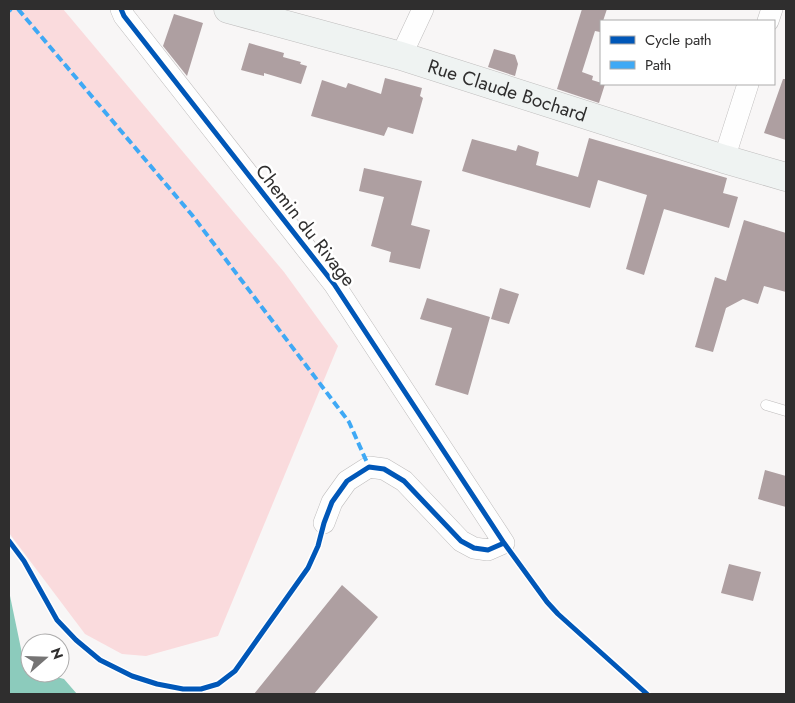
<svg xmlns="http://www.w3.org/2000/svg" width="795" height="703" viewBox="0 0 795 703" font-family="Jost,sans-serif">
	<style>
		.green { fill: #fadbdd }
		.water { fill: #8ccbbc }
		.building { fill: #ae9fa1 }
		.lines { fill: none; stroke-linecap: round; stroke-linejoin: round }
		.lane-casing { stroke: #bfbdbd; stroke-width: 11 }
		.street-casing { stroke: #bfbdbd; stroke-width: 22 }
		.secondary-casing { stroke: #bfbdbd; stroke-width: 29 }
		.lane { stroke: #fefefe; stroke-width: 10 }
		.street { stroke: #fefefe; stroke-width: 21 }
		.secondary { stroke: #eff3f2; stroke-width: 28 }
		.quiet { stroke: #3fa9f5; stroke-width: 4; stroke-dasharray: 8 4; stroke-linecap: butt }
		.cycleway-casing { stroke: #fff; stroke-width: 8 }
		.cycleway { stroke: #0057b8; stroke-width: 5 }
		.labels { text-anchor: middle; stroke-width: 5; stroke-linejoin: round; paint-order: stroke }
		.street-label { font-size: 19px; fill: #2f2e2e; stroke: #fff }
	</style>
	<rect width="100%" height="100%" fill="#f8f6f6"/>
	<!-- green -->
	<path class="green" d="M9 9H63L284 272 338 346 218 636 146 656 122 654 85 634 9 533Z"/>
	<!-- water -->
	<path class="water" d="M9 591 25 668 30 670V673H42L64 679 77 694H9Z"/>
	<!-- building -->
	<path class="building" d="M582 9H607L603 21H601V27L600 32 595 31 582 72 593 76 592 80 605 84 599 103 557 89Z
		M174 14 203 23 187 76 163 46Z
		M249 43 284 53 283 57 301 62 300 64 307 66 301 84 264 73V76L241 70Z
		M494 49 515 55 518 64 515 76 488 67Z
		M385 78 422 88 420 96 423 98 413 134 388 127 384 136 311 116 322 80 346 88 348 83 381 94Z
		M783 79H786V140L764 133Z
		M589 138 727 178 723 193 738 197 729 228 664 209 644 275 626 269 647 195 598 180 590 208 462 171 472 139 516 151 518 145 539 152 536 165 578 177Z
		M364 168 422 181 411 225 430 230 420 269 389 262 391 252 371 246 384 197 359 191Z
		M744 220 786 233V292L764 286 758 304 743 299 726 308 713 352 695 347 715 277 726 281Z
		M500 288 519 294 509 324 491 319Z
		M427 298 490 317 468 395 435 385 452 328 420 319Z
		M765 470 786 476V507L758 499Z
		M729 564 761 572 753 601 721 593Z
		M342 585 378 617 314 694H254Z"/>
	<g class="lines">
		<!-- lane casing -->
		<g class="lane-casing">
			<path id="lane" d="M766 405 786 411"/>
		</g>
		<!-- street casing -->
		<g class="street-casing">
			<path id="street" d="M121 9 124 16 334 284 504 543 488 550 474 548 461 541 404 481 384 469 369 467 347 481 332 502 324 523
				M768 21 772 9
				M401 56 423 9
				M724 159 748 84"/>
		</g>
		<!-- secondary casing -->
		<g class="secondary-casing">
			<g id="secondary">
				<path id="s1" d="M228 9 401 56 724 159 786 177"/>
			</g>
		</g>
		<!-- lane -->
		<use href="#lane" class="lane"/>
		<!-- street -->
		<use href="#street" class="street"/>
		<!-- secondary -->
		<use href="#secondary" class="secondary"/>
		<!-- quiet -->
		<path class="quiet" d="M18 9 192 215 349 422 369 467
			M9 11 11 9"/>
		<!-- cycleway casing -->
		<g class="cycleway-casing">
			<path id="cycleway" d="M121 9 124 16 334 284 504 543 547 602 558 614 647 694
				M9 541 24 561 57 620 76 640 100 660 132 676 157 684 183 689H201L218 684 235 671 308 568 318 546 324 523 332 502 347 481 369 467 384 469 404 481 461 541 474 548 488 550 504 543"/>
		</g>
		<!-- cycleway -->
		<use href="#cycleway" class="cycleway"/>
	</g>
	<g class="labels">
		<!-- street labels -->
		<g class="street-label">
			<text dy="7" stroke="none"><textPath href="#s1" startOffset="291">Rue Claude Bochard</textPath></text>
			<text transform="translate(306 225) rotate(52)" y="7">Chemin du Rivage</text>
		</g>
	</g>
	<!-- border -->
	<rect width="795" height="703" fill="none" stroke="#2f2e2e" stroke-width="20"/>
	<!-- legend -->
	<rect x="600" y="20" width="175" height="65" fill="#ffffff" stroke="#acabab"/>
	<rect x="610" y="36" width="25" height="8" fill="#0057b8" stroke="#acabab"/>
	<text x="645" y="45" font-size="15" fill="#2f2e2e">Cycle path</text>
	<rect x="610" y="61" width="25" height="8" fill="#3fa9f5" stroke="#acabab"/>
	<text x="645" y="70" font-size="15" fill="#2f2e2e">Path</text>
	<!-- north arrow -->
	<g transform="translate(45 658) rotate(70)"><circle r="24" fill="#ffffff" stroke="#acabab"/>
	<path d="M0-4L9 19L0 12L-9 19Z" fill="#757474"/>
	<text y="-8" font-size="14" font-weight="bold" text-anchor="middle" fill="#2f2e2e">N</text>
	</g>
</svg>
